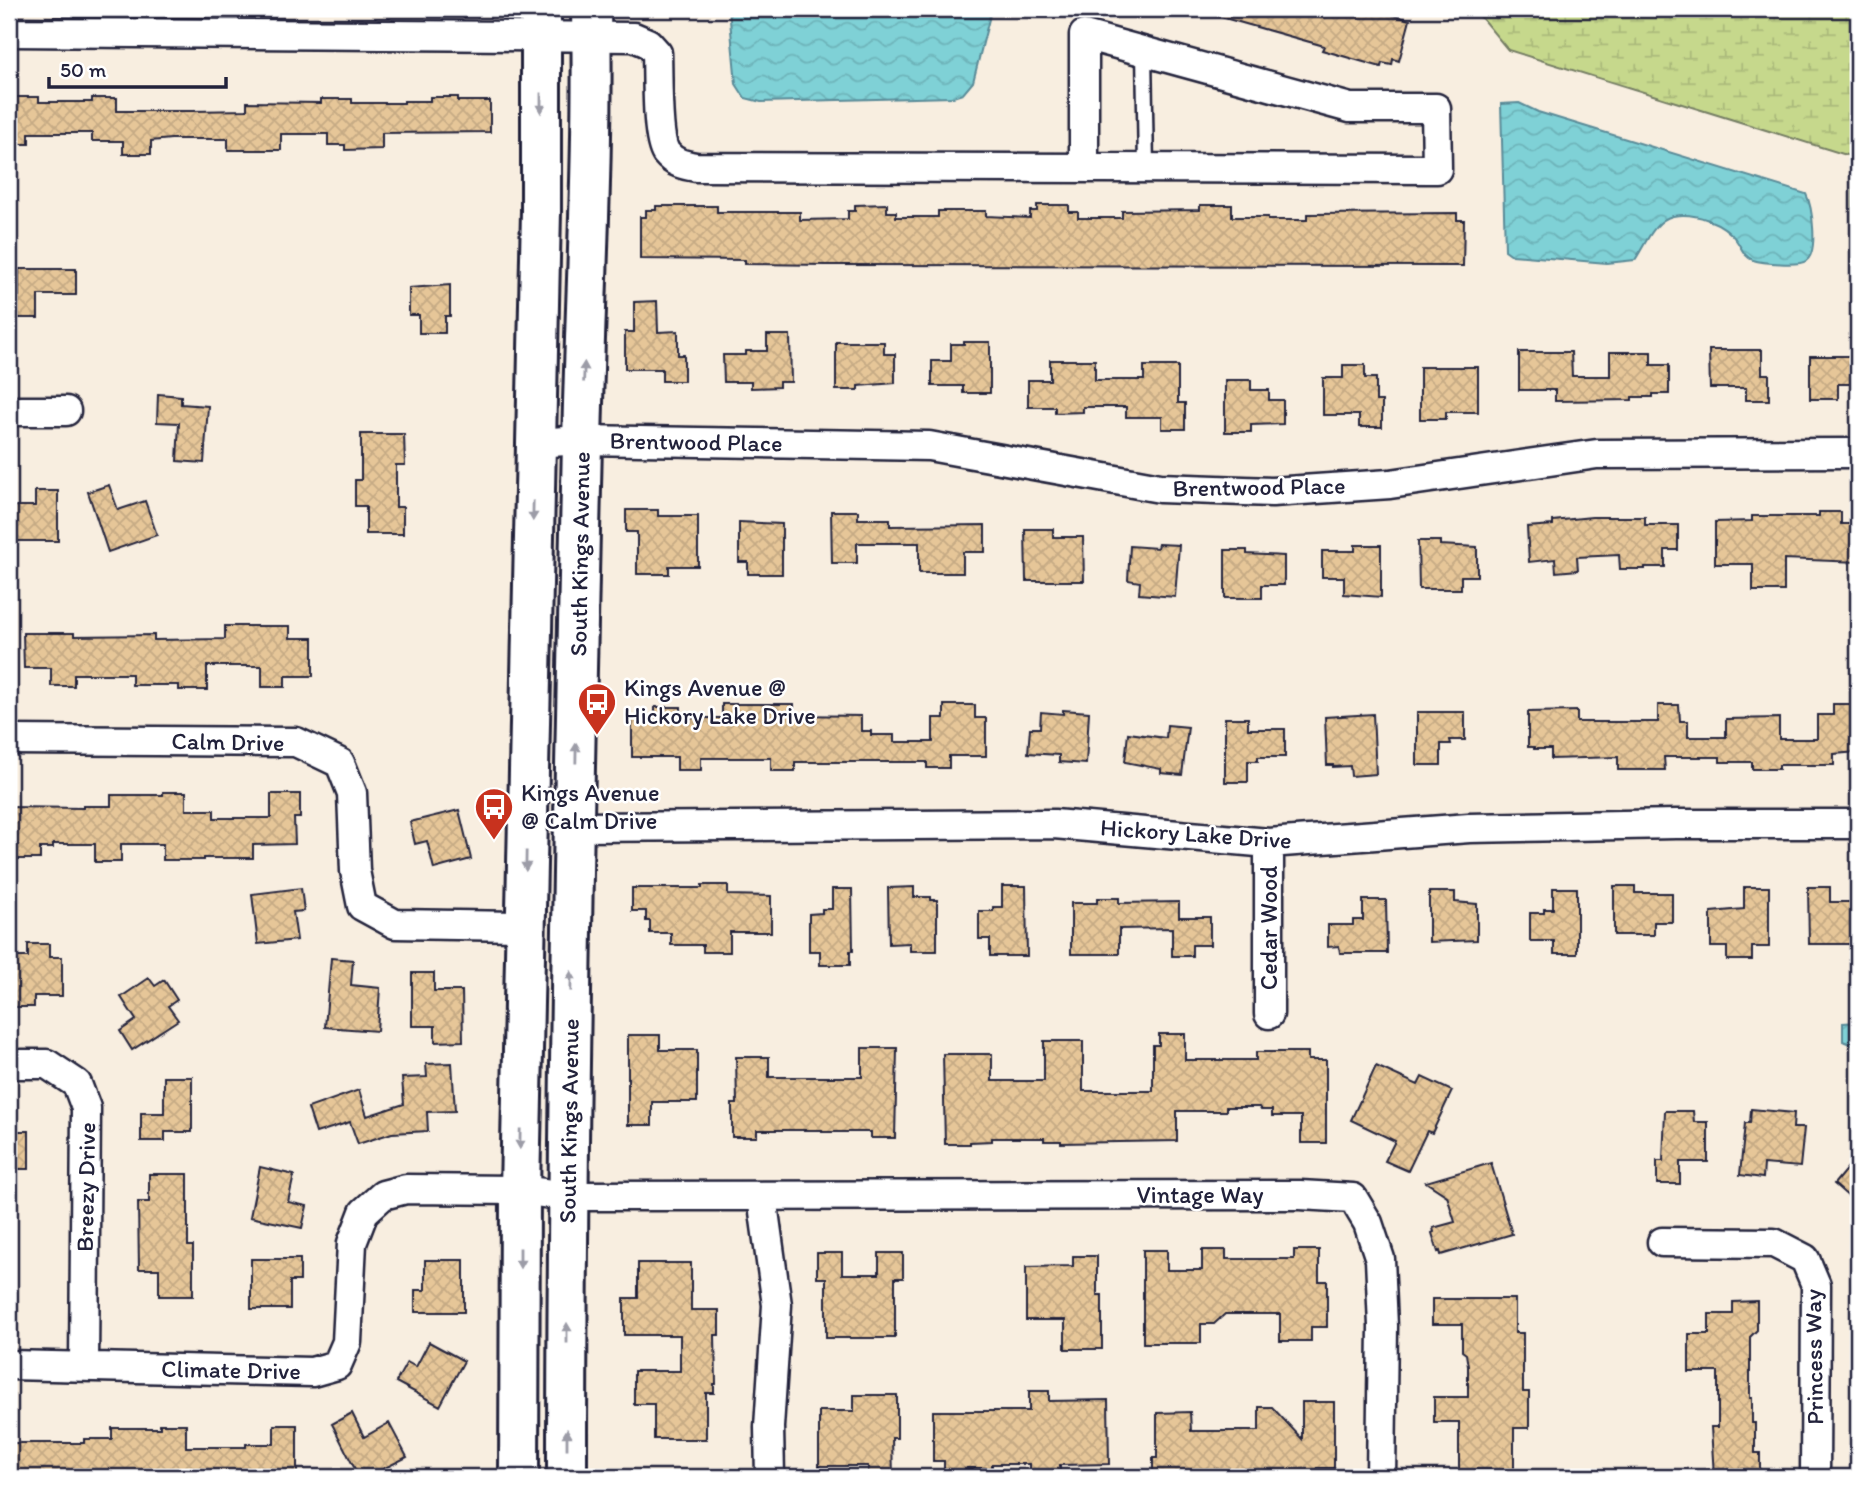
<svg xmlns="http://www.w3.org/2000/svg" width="1867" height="1486" viewBox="0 0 1867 1486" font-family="Itim,sans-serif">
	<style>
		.wetland { fill: url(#wetland-marsh); stroke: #747d64; stroke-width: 2 }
		.water { fill: url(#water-waves); stroke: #5a8b98; stroke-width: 2 }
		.building { fill: url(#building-cross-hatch); stroke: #22223b; stroke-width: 2 }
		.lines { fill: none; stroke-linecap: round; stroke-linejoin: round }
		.lane-casing { stroke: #22223b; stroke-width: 19 }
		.street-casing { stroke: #22223b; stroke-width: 33 }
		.secondary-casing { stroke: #22223b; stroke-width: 44 }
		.lane { stroke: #fff; stroke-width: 14 }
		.street { stroke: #fff; stroke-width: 28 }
		.secondary { stroke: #fff; stroke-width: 38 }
		.oneway { fill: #9c9ca7 }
		.labels { text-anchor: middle; stroke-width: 5; stroke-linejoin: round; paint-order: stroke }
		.street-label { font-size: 24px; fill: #22223b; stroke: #fff }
		.poi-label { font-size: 24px; fill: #22223b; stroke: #fff; text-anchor: start }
	</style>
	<defs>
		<pattern id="wetland-marsh" width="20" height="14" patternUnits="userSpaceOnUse" patternTransform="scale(1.75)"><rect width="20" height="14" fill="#c6d88c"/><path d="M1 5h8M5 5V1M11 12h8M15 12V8" fill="none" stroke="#aab97a"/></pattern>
		<pattern id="water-waves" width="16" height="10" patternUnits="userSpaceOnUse" patternTransform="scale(1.75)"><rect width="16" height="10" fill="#7fd1d6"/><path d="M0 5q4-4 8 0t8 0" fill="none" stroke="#6db3b9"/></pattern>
		<pattern id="building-cross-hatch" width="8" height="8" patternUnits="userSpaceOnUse" patternTransform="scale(1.75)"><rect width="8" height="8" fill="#e6c698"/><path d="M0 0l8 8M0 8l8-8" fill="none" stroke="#c5aa84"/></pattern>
	</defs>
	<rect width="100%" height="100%" fill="#f8eee0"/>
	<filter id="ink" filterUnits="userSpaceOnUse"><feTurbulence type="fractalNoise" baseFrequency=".0143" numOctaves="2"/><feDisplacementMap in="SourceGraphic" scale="14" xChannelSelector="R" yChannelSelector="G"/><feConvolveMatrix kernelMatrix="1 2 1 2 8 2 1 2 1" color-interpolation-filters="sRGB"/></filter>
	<g filter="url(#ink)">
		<!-- wetland -->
		<path class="wetland" d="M1474 9H1858V299H1852L1853 157 1508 50Z"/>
		<!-- water -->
		<path class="water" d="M729 9H990L991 11 973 82 963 94 953 97 761 102 745 98 736 84Z
			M1519 103 1538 112 1806 194C1812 206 1819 252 1806 261 1799 266 1762 263 1753 260 1743 256 1742 248 1736 240 1724 222 1694 212 1673 216 1654 220 1645 245 1635 260L1607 263 1512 255 1505 250 1501 104Z
			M1858 1022V1048L1843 1041V1023Z"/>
		<!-- building -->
		<path class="building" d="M1210 9H1371L1410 20 1399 61 1393 59 1392 65 1382 63 1381 67 1322 50 1324 46 1210 14Z
			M9 97H39V102H92V98H117V111H193L247 110V102L321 103V99H352V103H404V101H430V97H458V101H490V132L382 133V149L345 150V145H328V134H281V150H228V139H171L151 141V154H123V141H92V133H29V144H9Z
			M887 204V212H896V217H938V211H986V216L1030 218V211H1037V205H1069V212H1078V218H1122V211L1200 210V205H1232V217H1268V220H1307V214L1457 213V220H1464L1463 266 825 265 745 264V260L640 259V217H646V210H656V206H717V212H800V220L848 219V211H855V205Z
			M19 269H76V295H38V318H11L10 296H19Z
			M450 285V316H445V333H419V315H409V288Z
			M657 301 658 332 678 331V355H684V381H662V369H625V332H634V302Z
			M767 335H790L791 382H779V387L751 388V382H724L723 355H746V351H767Z
			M836 342H884V354H895V383L858 386V390H836Z
			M964 342H990V393H963V386H932V361H951V344H964Z
			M1709 350H1762V374H1769V400H1746V388H1710Z
			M1519 352H1571L1572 376H1610V352H1651V365H1669V394H1653V397H1632V400L1555 401V390H1519Z
			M1810 356H1858V384H1838V399H1810Z
			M1050 360H1095V380H1144V366H1178V403H1185V429H1162V417H1126V407H1083V412L1055 413V407H1028V380H1050Z
			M1343 365H1365V378H1376V401H1382V427H1359V415H1323V378H1343Z
			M1420 367H1478V412H1446V419H1420Z
			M1225 380H1251V390H1269V400H1283V424L1251 425V432H1225Z
			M158 394 181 396V404L208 406 204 463 177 461 179 423 157 422Z
			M361 434H404L405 465H396V507H403V534H366V506H355V480H361Z
			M109 485 118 510 145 501 157 535 108 552 88 492Z
			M35 491H58V541H9V506H35Z
			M626 510H658V516H698V566H669V574H637V532H626Z
			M831 511H858V519H890V526L985 525V552H963V573H919V543H857V563H832Z
			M1819 512H1841V524H1858V562L1784 559V591H1753V564H1715V522L1752 521V516H1819Z
			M1592 517H1645V525H1678V550H1665V567H1645V569H1620L1619 555 1577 557 1578 570 1556 572 1555 559 1529 562 1527 527 1553 525V521Z
			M739 522 782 524V574H748V562H739Z
			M1025 529H1053V537H1083L1084 581H1026Z
			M1418 541H1440V545L1477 547V576H1461V589H1419Z
			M1158 544 1179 545 1175 597 1139 594 1140 582 1128 580 1130 546 1157 548Z
			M1355 545H1381V597L1344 594V577H1322V551H1355Z
			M1225 550H1247V554L1284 556V585H1262V598H1225Z
			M225 626H290V638H313V676H285V687H262V666H207V690H179V685H132V674H74V686H51V668H24L23 633H74V636L154 635V640L225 639Z
			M722 704H794V715L861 716V731H871V735H894V742H933V718H944V705H975V718H986V756H949V768H927V762H795V771H771V758H701V770H677V757H632V718H655V707H681V718H722Z
			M1833 704H1858V752L1834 754V765H1779V769H1752V762H1720V757H1664L1665 770H1618V757L1551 759V749H1534V747H1528V712L1577 711V722H1658V705H1679L1680 721H1688V737H1726V719L1779 718V739H1817V715H1833Z
			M1063 710 1089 712 1086 764 1059 762V755L1028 753 1030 728H1040L1041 712 1063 714Z
			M1417 712H1465V740H1450L1451 744H1441V765H1417Z
			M1373 714 1376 774 1351 776 1350 766 1333 767V765H1327L1325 717Z
			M1225 718H1248V729H1285V757H1258V761H1248V782H1225Z
			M1167 725 1188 727 1182 775 1161 773V769L1125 762 1128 733 1166 738Z
			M163 792H186V810H214V818H271V794H300V818H294L295 844 253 845V858H204V860H163V844H121V862H95V844H53V848H40V859H9V807L83 808V806H111V795H163Z
			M459 810 471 859 434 869 427 841 415 844 410 822Z
			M702 885H728V895L771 896V932H730V952H703V945H671V933H650V921H646V911H632V888H702Z
			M1002 886H1026L1027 956H990V939H979V911H993V907H1002Z
			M1614 886H1635V893H1672V922H1654V935H1614Z
			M914 887V897H931V900H937V951H910V943L889 944 888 888Z
			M1744 887H1769V947H1752V960H1727V947H1711V912L1744 909Z
			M1808 887H1830V902H1858L1856 944H1809Z
			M301 888 304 911 293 912 297 940 258 944 252 894Z
			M1553 888H1577V954H1554V941H1530V913H1544V909H1553Z
			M832 889H852L853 951H850V965H820V951H809V914L822 913V909H832Z
			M1429 892H1455V902L1477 904V940L1429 942Z
			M1097 898H1119V903L1179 902V917H1210V945H1192V956H1172V928L1119 929V954H1071V903H1097Z
			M1363 900H1386L1387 953H1340L1339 946 1328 947V925H1353V920H1363Z
			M28 944H49V957H62V996H34V1007H12V957H28Z
			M331 958 353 960 351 985 380 988 377 1031 325 1027Z
			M412 973H434V991H462L463 1041 435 1042V1026H412Z
			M149 978 155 986 164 980 177 1000 168 1006 178 1020 132 1050 120 1031 136 1020 121 997Z
			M1159 1034H1185V1060H1256V1052H1308V1060H1326V1143H1301V1116H1272V1110H1261L1259 1107H1226V1111H1177V1141L1061 1143V1141H1044V1138H992V1141L970 1142V1144H945L943 1054H992V1081H1044V1041H1083V1091H1153V1045H1159Z
			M628 1035H660V1050H697V1102H652V1125H628Z
			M862 1048H897L895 1138H871V1132H822V1130H757V1137H732V1104H737L736 1057H769V1077H862Z
			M452 1063 455 1111 427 1112 428 1131 392 1133 358 1144 350 1122 316 1133 308 1108 359 1090 367 1116 404 1104 402 1078 427 1077 426 1064Z
			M1376 1066 1418 1085 1422 1077 1452 1091 1432 1133 1427 1131 1408 1171 1385 1161 1395 1141 1351 1120Z
			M164 1077H192V1132H165V1141H141V1113H164Z
			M1751 1109 1794 1113 1793 1128H1804L1800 1167 1764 1164 1763 1178 1740 1175 1745 1123H1750Z
			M1665 1111H1693L1694 1122H1708V1162H1680V1184H1657V1161H1663Z
			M9 1131H29V1169H9Z
			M1858 1155V1205L1834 1184Z
			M1491 1163 1512 1234 1441 1255 1440 1251 1438 1252 1432 1233 1434 1232 1433 1228 1455 1222 1447 1196 1426 1182Z
			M260 1167 294 1175 288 1202 307 1206 302 1228 250 1217Z
			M149 1174H188V1246H193V1296H159V1269H139L138 1202H149Z
			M1143 1250H1167V1270H1202V1250H1226V1259H1294V1250H1319V1281H1327V1327H1311V1341H1280V1314H1225L1214 1324H1201V1343H1143Z
			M817 1253H842V1274H879V1253H903V1278H895V1338H826V1278H817Z
			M1073 1256H1097V1295H1102V1349H1065V1320H1026V1267L1073 1266Z
			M251 1259H300V1281H290V1309H251Z
			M425 1260H464V1312H415V1290H425Z
			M638 1263H691V1310H719V1335H715L716 1384H714V1393H706V1439H654V1404H634V1371H680V1335H624V1298H638Z
			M1432 1299H1515V1333H1523V1392H1529V1428H1514V1470H1459V1422H1434V1397H1468V1366L1466 1354 1462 1351V1324H1432Z
			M1757 1301V1330L1750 1337V1398H1752V1423H1755V1453H1760V1476H1714L1711 1427H1718V1372H1689V1334H1709V1314H1733V1302Z
			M429 1342 464 1361 440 1406 396 1382 407 1362 416 1367Z
			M1029 1391H1049V1401L1108 1400 1109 1464 1060 1465V1477H1030V1464H992V1468H967V1477H944V1461H933V1411H1029Z
			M854 1395H897V1438H892L893 1477H868V1466H819V1411H854Z
			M1302 1402H1334V1468H1317V1476L1304 1477H1153V1458H1157V1413L1190 1412 1191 1431H1259V1407H1272L1302 1439Z
			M352 1413 364 1437 389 1423 407 1457 367 1477H359L332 1424Z
			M160 1424H186V1447H246V1444H274V1425H297V1477H201V1474L135 1475V1477H9V1443H84V1439H112V1428H160Z"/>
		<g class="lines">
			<!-- lane casing -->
			<g class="lane-casing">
				<path id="lane" d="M1144 52 1146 168"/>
			</g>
			<!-- street casing -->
			<g class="street-casing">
				<path id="street" d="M9 32 634 37 648 43 657 53C658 74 656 138 666 153 674 163 684 165 696 167L1437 169 1436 108H1350L1084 35V168
					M9 411H66
					M535 443 582 440 929 446 1160 488 1272 492 1390 484 1597 454 1858 453
					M9 740 296 742 340 763 352 793 355 871 362 906 395 924 524 926
					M575 827 1054 824 1269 843 1469 828 1676 824H1858
					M1269 843V1014
					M9 1064H47L77 1084 86 1108 84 1366
					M762 1197 777 1305 769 1427 770 1477
					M1662 1242 1774 1243 1805 1259 1816 1285 1815 1477
					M9 1365 312 1372 337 1365 347 1342 352 1243 364 1212 383 1195 406 1189 520 1190 567 1196 1300 1195 1353 1198 1368 1223 1380 1259 1383 1326 1381 1477"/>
			</g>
			<!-- secondary casing -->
			<g class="secondary-casing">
				<path id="secondary" d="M519 1477 520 1190 541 211V9
					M567 1477C567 1133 574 788 582 444 585 299 594 154 591 9"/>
			</g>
			<!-- lane -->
			<use href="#lane" class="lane"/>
			<!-- street -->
			<use href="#street" class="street"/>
			<!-- secondary -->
			<use href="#secondary" class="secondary"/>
		</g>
		<!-- one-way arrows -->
		<defs><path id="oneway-solid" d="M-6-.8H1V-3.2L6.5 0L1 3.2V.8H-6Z" transform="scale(1.75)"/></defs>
		<g class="oneway">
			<use href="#oneway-solid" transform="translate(541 103) rotate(90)"/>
			<use href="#oneway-solid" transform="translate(584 372) rotate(-88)"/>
			<use href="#oneway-solid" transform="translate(533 511) rotate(91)"/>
			<use href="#oneway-solid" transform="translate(576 753) rotate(-89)"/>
			<use href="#oneway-solid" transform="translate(526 861) rotate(91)"/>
			<use href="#oneway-solid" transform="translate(571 981) rotate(-89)"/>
			<use href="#oneway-solid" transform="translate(520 1139) rotate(91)"/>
			<use href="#oneway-solid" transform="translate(520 1258) rotate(90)"/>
			<use href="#oneway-solid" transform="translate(567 1333) rotate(-90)"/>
			<use href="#oneway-solid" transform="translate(567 1439) rotate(-90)"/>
		</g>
	</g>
	<!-- icons -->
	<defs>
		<g id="bus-pin" transform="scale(2.0125)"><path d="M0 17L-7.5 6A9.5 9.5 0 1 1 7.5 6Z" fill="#c8321e" stroke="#fff"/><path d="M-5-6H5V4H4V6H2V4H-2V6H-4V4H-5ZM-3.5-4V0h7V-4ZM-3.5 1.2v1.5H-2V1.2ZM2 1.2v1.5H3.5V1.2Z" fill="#fff"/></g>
	</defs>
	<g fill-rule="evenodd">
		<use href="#bus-pin" x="597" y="702"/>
		<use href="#bus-pin" x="494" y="807"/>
	</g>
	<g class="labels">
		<!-- street labels -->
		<g class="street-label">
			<text transform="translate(696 442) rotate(1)" y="8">Brentwood Place</text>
			<text transform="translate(1259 487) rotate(-1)" y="8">Brentwood Place</text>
			<text transform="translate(580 554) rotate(-89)" y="8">South Kings Avenue</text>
			<text transform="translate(228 742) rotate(1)" y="8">Calm Drive</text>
			<text transform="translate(1196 834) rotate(4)" y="8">Hickory Lake Drive</text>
			<text transform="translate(1269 928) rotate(-90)" y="8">Cedar Wood</text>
			<text transform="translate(569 1121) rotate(-89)" y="8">South Kings Avenue</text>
			<text transform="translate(86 1187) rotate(-89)" y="8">Breezy Drive</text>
			<text x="1200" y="1203">Vintage Way</text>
			<text transform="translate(1814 1357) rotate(-91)" y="8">Princess Way</text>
			<text transform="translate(231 1370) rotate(1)" y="8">Climate Drive</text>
		</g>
		<!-- poi labels -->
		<g class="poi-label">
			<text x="624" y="696">Kings Avenue @<tspan x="624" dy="28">Hickory Lake Drive</tspan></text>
			<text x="521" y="801">Kings Avenue<tspan x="521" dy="28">@ Calm Drive</tspan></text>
		</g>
	</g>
	<!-- margin -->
	<rect width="1867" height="1486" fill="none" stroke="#fff" stroke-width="35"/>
	<rect x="18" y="18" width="1832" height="1451" fill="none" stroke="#22223b" stroke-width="2.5" filter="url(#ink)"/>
	<!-- scale -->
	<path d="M49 77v10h177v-10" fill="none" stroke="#22223b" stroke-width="3.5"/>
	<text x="60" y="77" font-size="21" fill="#22223b" stroke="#ffffff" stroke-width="5" paint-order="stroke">50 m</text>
</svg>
